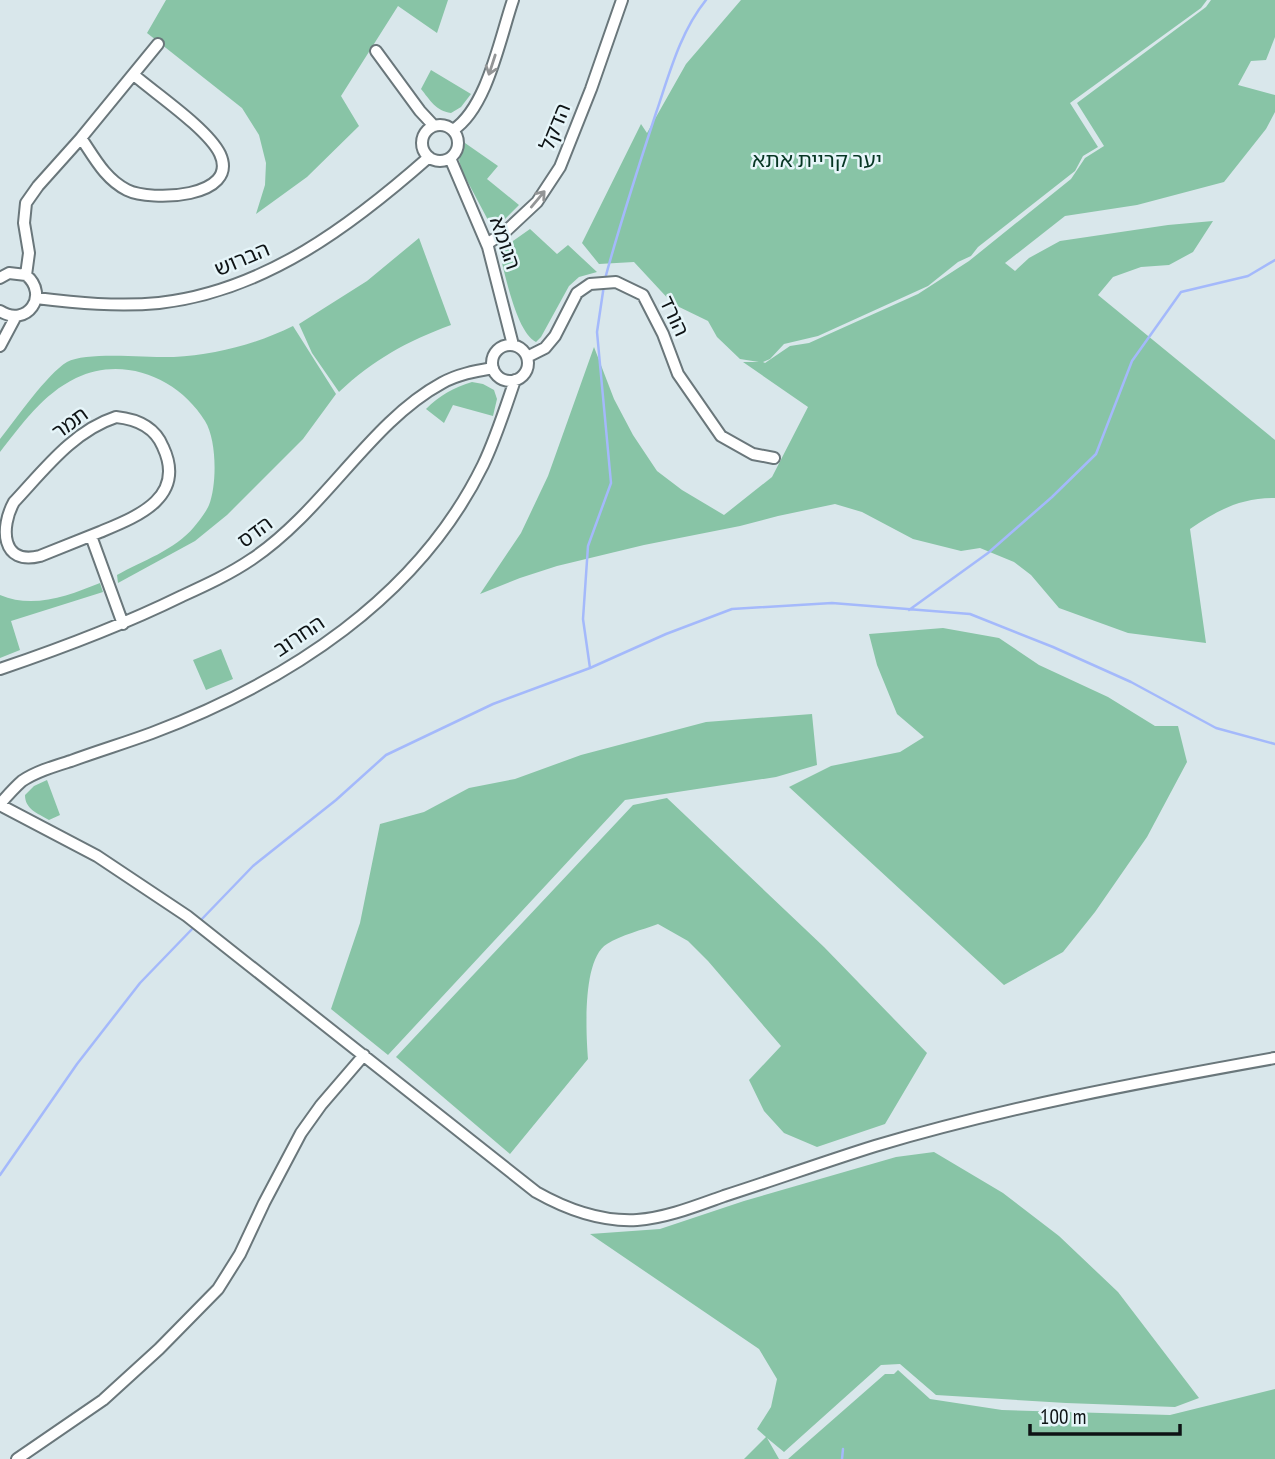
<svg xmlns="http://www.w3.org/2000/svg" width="1275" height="1459" viewBox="0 0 1275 1459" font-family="'PT Sans Narrow','Noto Sans Hebrew',sans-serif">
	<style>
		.green { fill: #88c4a6 }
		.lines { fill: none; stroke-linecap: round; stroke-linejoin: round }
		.stream { stroke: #a4b9fb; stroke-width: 2.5 }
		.minor-casing { stroke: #6a777b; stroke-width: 14 }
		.minor { stroke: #fff; stroke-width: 10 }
		.oneway { stroke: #939596 }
		.labels { text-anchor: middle; stroke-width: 5; stroke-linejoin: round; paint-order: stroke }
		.street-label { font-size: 21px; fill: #0e1315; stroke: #e6f5f9 }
		.park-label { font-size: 21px; fill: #073624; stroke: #e6f5f9 }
	</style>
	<rect width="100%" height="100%" fill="#d9e7eb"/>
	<!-- green -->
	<path class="green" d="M166 0H448L437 33 398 6 341 96 359 126 307 177 256 214 265 185 266 163 259 135 242 108 147 33Z
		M741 0H1207L1201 8 1070 103 1098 147 1083 156 1075 171 978 247 971 256 958 262 928 286 818 336 784 344 770 359 763 362 765 363 790 346 809 343 918 294 969 261 1071 179 1085 158 1104 146 1077 103 1206 7 1211 0H1275V37L1266 60 1251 61 1238 85 1275 95V112L1266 129 1224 182 1137 205 1065 216 1005 263 1015 271 1029 258 1060 241 1168 225 1213 221 1193 252 1169 265 1141 267 1113 277 1098 295 1275 440V498C1240 498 1218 510 1190 529L1206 643 1128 633 1059 608 1031 575 1014 562 980 548 961 551 913 539 862 512 835 504 778 516 740 526 644 545 557 566 520 578 480 594 521 533 548 476 594 347 614 399 633 435 657 471 682 490 724 515 772 477 808 407 743 362H759L740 359 717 337 708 321 673 304 634 262 599 264 582 243 641 124 647 133 686 64Z
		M431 70 471 94 461 107 451 113C436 111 430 100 421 89Z
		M465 143 498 166 487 179 519 205 500 224 494 225 489 222 462 171 459 160Z
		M530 229 557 254 568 245 597 272 579 277 569 286 541 337 536 342C516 332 505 273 499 251Z
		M419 238 451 325C407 341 373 360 339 392L312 353 299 324 367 281Z
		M293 326 336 394 303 439 227 515 195 541 118 583 117 575C142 561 175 550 194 527 199 521 206 512 209 505 217 485 217 440 205 421 179 378 123 355 76 378 43 394 22 424 0 452V439C16 419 47 374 67 362 87 351 149 358 174 357 214 355 257 344 293 326Z
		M472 382 483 384 494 390 497 399 493 416 453 405 444 423 426 409C440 395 453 388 472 382Z
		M100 583 103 592 11 621 20 650 0 658V595C33 609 68 596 100 583Z
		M943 628 999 638 1039 665 1108 697 1155 726H1178L1187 762 1147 837 1095 912 1063 952 1004 985 789 787 831 766 900 752 924 737 897 714 877 665 869 634Z
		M221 649 233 679 206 690 193 660Z
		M812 714 817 765 776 777 625 800 388 1055 331 1009 360 923 380 824 424 812 469 788 515 779 581 755 706 722Z
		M47 780 60 815 49 820C37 813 25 809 25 795L34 786Z
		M667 798 824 947 927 1053 885 1124 817 1147 784 1133 764 1111 749 1080 781 1046 708 961 688 941 658 924C642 930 621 935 607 944 582 959 586 1033 588 1059L510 1154 396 1057 633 805Z
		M934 1152 1003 1193 1059 1236 1118 1292 1199 1398 1175 1407 1066 1403 936 1395 900 1364 881 1365 784 1452 767 1438 779 1459H744L766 1437 757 1429 771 1407 777 1379 759 1349 590 1234 660 1229 744 1201 896 1157Z
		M898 1370 930 1399 1002 1410 1170 1415 1275 1389V1459H788L885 1374H894Z"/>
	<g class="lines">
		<!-- stream -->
		<path class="stream" d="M605 279C620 223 638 168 656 113 669 75 680 32 706 0
			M909 610 988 553 1052 497 1096 454 1132 361 1181 292 1248 276 1275 260
			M590 668 583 619 588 546 611 483 597 332 604 285
			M200 921 253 866 336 800 386 755 493 704 590 668 666 634 732 609 832 603 970 614 1053 647 1131 682 1216 728 1275 744
			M0 1175 77 1064 140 983 195 926
			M842 1459 843 1449"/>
		<!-- minor casing -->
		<g class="minor-casing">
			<path id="minor" d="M376 51 420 111 434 126
				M422 143a18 18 0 1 1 36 0a18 18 0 1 1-36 0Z
				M453 130C487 108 500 38 513 0
				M81 138C94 157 105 179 127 190 151 202 240 198 220 154 208 129 156 94 134 75
				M450 158 488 247 513 345
				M487 244 506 231 537 202 560 167 591 89 622 0
				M26 275 29 253 24 223 26 203 38 186 81 138 158 44
				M0 278 9 273 26 275C50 295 27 328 0 311
				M36 298C77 303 118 307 159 303 265 291 352 225 429 157
				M492 363a18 18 0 1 1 36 0a18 18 0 1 1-36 0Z
				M0 346 16 316
				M527 357 545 348 555 336 577 293 590 284 616 282 643 295 663 334 678 374 721 436 753 454 774 458
				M116 417C136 419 155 427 163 447 187 498 136 517 100 532 80 540 60 548 40 556 1 566 0 527 14 502 44 470 73 431 116 417Z
				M91 536 123 624
				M0 669C62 648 123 625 182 596 206 585 230 574 252 559 324 511 370 422 442 383 458 374 476 371 493 368
				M0 804C7 796 14 788 22 781 37 771 55 766 71 761 98 751 125 743 152 733 287 682 418 598 483 465 496 438 505 409 515 380
				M0 805 97 856 187 916 536 1192C566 1209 601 1222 637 1220 666 1218 696 1206 724 1196 774 1180 824 1162 875 1146 1006 1107 1141 1082 1275 1058
				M17 1459 103 1400 159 1349 218 1289 240 1254 264 1203 301 1133 321 1105 364 1055"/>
		</g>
		<!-- minor -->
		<use href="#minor" class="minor"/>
	</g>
	<!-- one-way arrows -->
	<defs><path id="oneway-shaft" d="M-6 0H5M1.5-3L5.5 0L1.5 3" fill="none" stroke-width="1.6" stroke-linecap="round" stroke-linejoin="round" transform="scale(1.75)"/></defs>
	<g class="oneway">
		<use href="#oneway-shaft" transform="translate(492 65) rotate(108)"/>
		<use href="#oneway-shaft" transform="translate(538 199) rotate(-50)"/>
	</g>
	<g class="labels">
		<!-- street labels -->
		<g class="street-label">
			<text transform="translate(555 127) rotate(-68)" y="7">הדקל</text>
			<text transform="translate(505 243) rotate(71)" y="7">הגומא</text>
			<text transform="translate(242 259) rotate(-23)" y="7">הברוש</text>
			<text transform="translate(674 316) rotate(65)" y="7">הורד</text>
			<text transform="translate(70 423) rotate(-36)" y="7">תמר</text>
			<text transform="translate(255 532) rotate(-37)" y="7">הדס</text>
			<text transform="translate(299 636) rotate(-34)" y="7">החרוב</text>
		</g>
		<!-- park labels -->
		<g class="park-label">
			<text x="817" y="167">יער קריית אתא</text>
		</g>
	</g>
	<!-- scale -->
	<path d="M1030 1424v10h150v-10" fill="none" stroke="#0e1315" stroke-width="3.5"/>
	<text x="1040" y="1424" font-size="21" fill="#0e1315" stroke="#e6f5f9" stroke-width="5" paint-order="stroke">100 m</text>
</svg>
